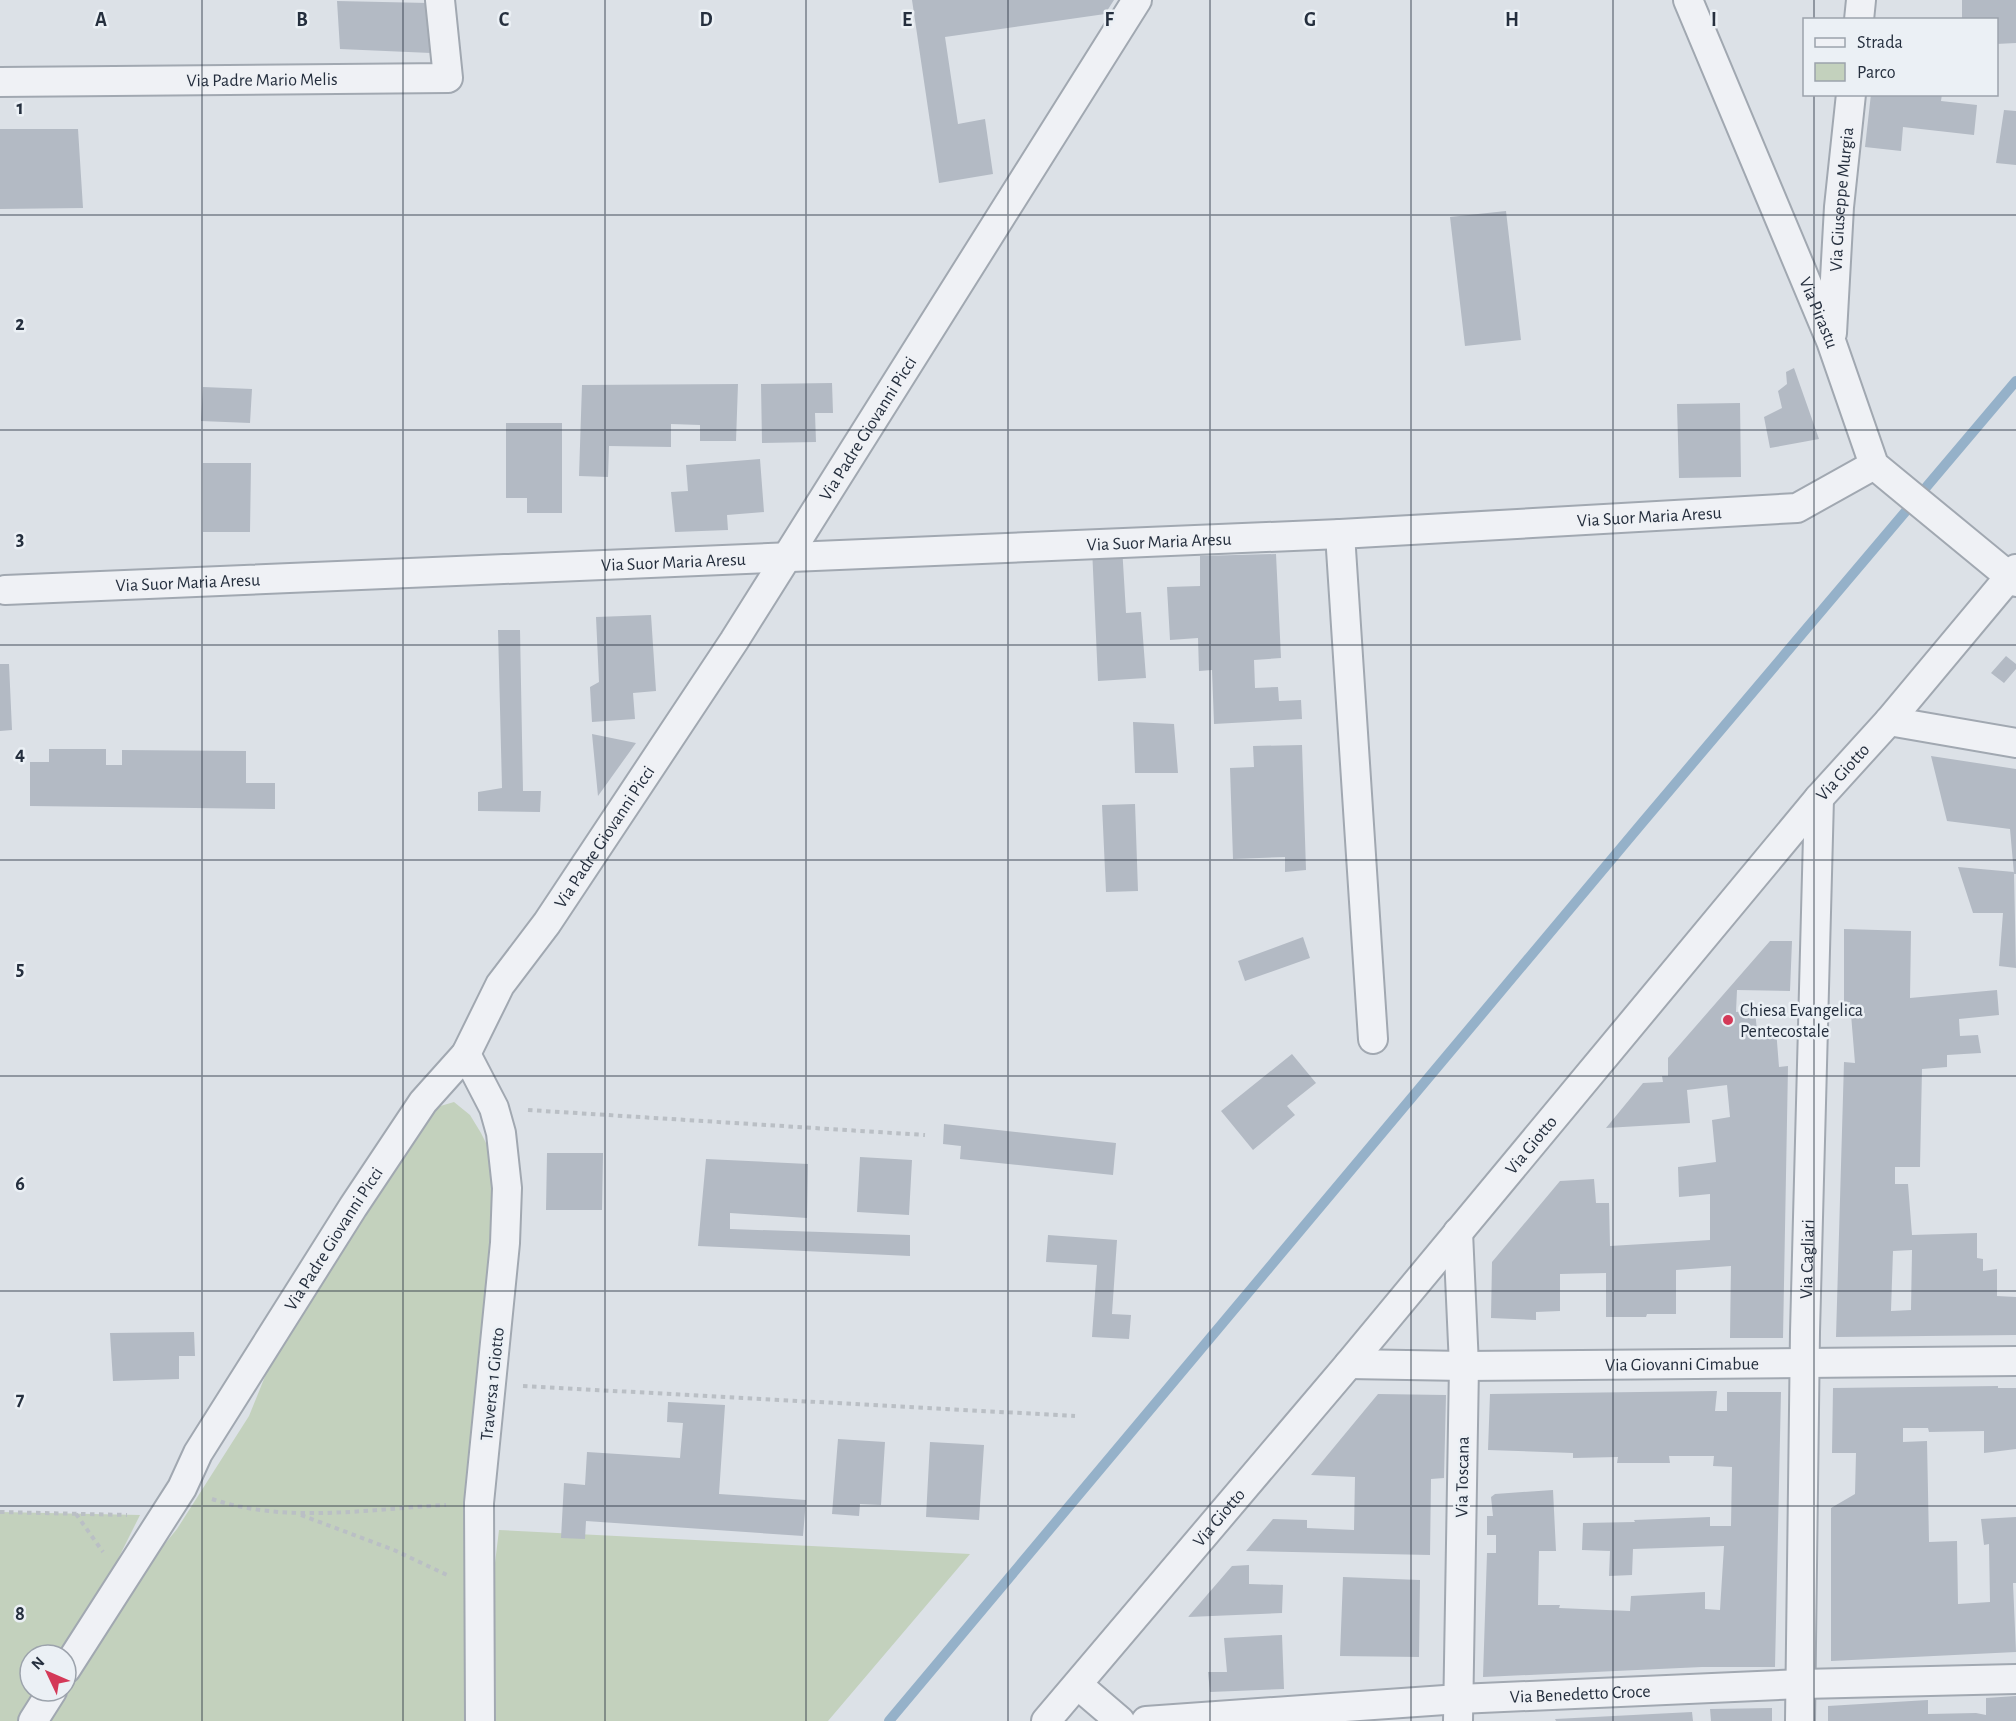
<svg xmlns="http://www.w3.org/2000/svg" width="2016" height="1721" viewBox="0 0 2016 1721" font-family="'Alegreya Sans',sans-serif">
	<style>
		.green { fill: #c3d1bd }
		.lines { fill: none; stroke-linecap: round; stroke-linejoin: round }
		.stream { stroke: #95b1c9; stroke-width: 10 }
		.building { fill: #b3bac4; fill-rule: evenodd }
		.minor-casing { stroke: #a1a8b1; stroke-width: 32 }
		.path { stroke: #babfc5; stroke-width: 4; stroke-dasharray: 4.5 4.5; stroke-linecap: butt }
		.minor { stroke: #eff1f5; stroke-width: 28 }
		.grid { fill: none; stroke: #252f3e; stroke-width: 1.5; stroke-opacity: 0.55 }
		.poi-dot { fill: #d43958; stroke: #ebf0f5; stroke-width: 2 }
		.labels { text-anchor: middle; stroke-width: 5; stroke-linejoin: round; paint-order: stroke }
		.street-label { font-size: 18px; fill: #252f3e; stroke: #ebf0f5 }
		.poi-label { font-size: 18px; fill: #252f3e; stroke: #ebf0f5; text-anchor: start }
		.grid-label { font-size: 20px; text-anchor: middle; font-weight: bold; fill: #252f3e; stroke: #ebf0f5; stroke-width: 5; stroke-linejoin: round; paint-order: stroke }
	</style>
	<rect width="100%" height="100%" fill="#dce1e7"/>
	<!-- green -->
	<path class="green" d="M454 1102 470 1115 481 1133 493 1157 495 1208 470 1457 464 1543 470 1721H43L66 1691V1685L97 1636 145 1568 177 1529 249 1416 266 1374 406 1143 437 1107Z
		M0 1512 140 1515 100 1595 58 1655H30V1691H36L20 1721H0Z
		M499 1530 970 1554 828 1721H496L494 1571Z"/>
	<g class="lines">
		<!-- stream -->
		<path class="stream" d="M889 1721 1642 823 2016 381"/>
	</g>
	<!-- building -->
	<path class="building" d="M912 0H1114L1105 14 945 37 958 124 985 119 993 174 939 183Z
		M1962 0H2016V43L1996 44V20H1962Z
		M337 1 428 3 431 53 340 49Z
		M1871 94H1942L1941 101 1977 105 1974 135 1903 127 1901 151 1865 147Z
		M2004 110 2016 111V165L1996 163Z
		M0 129H78L83 208 0 209Z
		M1506 211 1521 340 1465 346 1450 217Z
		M1794 368 1819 439 1770 448 1764 417 1782 408 1778 391 1787 384 1786 372Z
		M832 383 833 413H815L816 442 762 443 761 384Z
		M738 384 736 441H700V425L671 424V447L609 446 608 477 579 476 582 385Z
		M203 387 252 389 250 423 201 421Z
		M1740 403 1741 477 1679 478 1677 404Z
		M506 423H562V513H527V498H506Z
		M760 459 764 512 727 515 728 530 675 532 671 492 688 491 686 465Z
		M203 463H251L250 532H203Z
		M1122 546 1126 613 1141 612 1146 678 1098 681 1092 548Z
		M1276 554 1281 658 1254 660 1255 688 1278 687 1279 701 1301 700 1302 719 1214 724 1212 670 1199 671 1198 638 1170 640 1167 587 1200 586V556Z
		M651 615 656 691 633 693 635 719 592 722 590 687 599 682 596 617Z
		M498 630H520L523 791H541L540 812 478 811V792L502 788Z
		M2006 656 2016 664V669L2004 683 1991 673Z
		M0 664H9L12 730 0 731Z
		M1133 722 1174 724 1178 773H1135Z
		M592 734 636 743 598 796Z
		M1302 745 1306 870 1285 872V857L1233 859 1230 768 1254 767 1253 746Z
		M49 749H106V765H122V750L246 751V783H275V809L30 806V762H49Z
		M1931 756 2016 769V874H2014L2010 829 1947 821Z
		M1135 804 1138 891 1106 892 1102 805Z
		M1958 867 2014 872 2016 968 1999 966 2003 913H1973Z
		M1844 929 1911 931 1910 998 1997 990 1999 1015 1959 1019 1960 1036 1978 1035 1981 1053 1947 1055V1067L1922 1069 1920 1167H1895V1184H1908L1912 1235 1977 1233V1258L1983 1259V1271L1997 1269V1296L2016 1297V1335L1836 1337 1844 1062 1855 1063 1850 1002 1844 1003ZM1912 1250 1911 1310 1891 1311 1893 1251Z
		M1303 937 1310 958 1245 981 1238 961Z
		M1770 941H1792L1790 991 1737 990 1736 1012 1755 1010 1757 1031 1776 1029 1779 1067 1788 1066 1783 1338H1730L1731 1266 1676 1270V1314H1647L1646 1317H1606V1273L1560 1274V1311L1536 1312V1320L1491 1318 1492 1262 1560 1181 1594 1179 1596 1203H1609L1610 1246 1710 1240V1194L1679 1197 1678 1167 1716 1162 1712 1120 1730 1117 1727 1085 1687 1090 1690 1123 1606 1128 1643 1083 1663 1082 1662 1076H1668V1058Z
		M1292 1054 1316 1083 1287 1106 1295 1115 1253 1150 1221 1111Z
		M944 1124 1116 1143 1113 1175 960 1159 961 1146 943 1144Z
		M547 1153H603L602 1210H546Z
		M860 1157 912 1160 909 1215 857 1212Z
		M706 1159 808 1164 807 1218 730 1213V1229L910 1235V1256L698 1246Z
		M1048 1235 1117 1240 1112 1314 1131 1315 1129 1339 1092 1337 1097 1265 1046 1262Z
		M194 1332 195 1356H179V1379L113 1381 110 1333Z
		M1998 1386V1388H2016V1449L1984 1453V1431L1929 1432 1928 1428H1903V1442L1927 1441 1929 1542 1957 1541 1958 1604 1990 1602 1989 1544 1984 1545 1981 1519 2016 1517V1583H2013L2016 1652 1831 1661V1508L1855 1494 1856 1453H1832L1833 1388Z
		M1717 1391 1715 1411H1727V1392H1781L1775 1667H1702L1483 1677 1487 1553H1496V1535H1487V1516H1493L1491 1497 1495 1494 1553 1490 1556 1551H1539L1538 1605H1560L1559 1608 1630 1611 1631 1596 1705 1592V1609L1720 1610 1724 1546 1633 1549 1632 1575 1609 1576 1610 1551 1582 1550 1583 1523 1635 1522 1634 1520 1710 1517V1526H1731L1732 1467 1713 1466 1714 1456H1669L1670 1463H1617L1618 1457 1573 1458V1453L1488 1450 1490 1394Z
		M1378 1394 1446 1395 1444 1478 1431 1479 1430 1555 1246 1551 1273 1519 1307 1520V1528L1354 1530 1355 1477 1311 1475Z
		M668 1402 725 1405 719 1494 806 1500 803 1536 586 1521 585 1539 561 1538 564 1483 585 1485 587 1452 680 1458 683 1423 667 1422Z
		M838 1439 885 1442 881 1505 860 1504 859 1516 832 1514Z
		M930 1442 984 1445 979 1520 926 1517Z
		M1249 1565V1584L1283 1585 1282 1613 1188 1617 1232 1566Z
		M1343 1577 1420 1580 1419 1657 1340 1656Z
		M1282 1635 1284 1689 1210 1692 1208 1672H1227L1224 1638Z
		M2016 1696V1721H1828V1706L1928 1700V1714L1976 1713 1986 1715V1698Z
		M1772 1708V1721H1711L1710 1709Z
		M1692 1712 1693 1721H1556L1555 1719Z"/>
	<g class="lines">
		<!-- minor casing -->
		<g class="minor-casing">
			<g id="minor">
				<path id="s1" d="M1688 0 1831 341 1874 465 2016 582"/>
				<path d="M1859 20 1861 0"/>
				<path id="s2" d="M0 82 448 78 440 0"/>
				<path id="s3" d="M1832 333 1839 207 1851 94"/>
				<path d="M1340 534 1373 1039"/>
				<path id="s4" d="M5 590 1340 534 1797 508 1874 465"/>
				<path d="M1889 721 2016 743"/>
				<path d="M466 1054 494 1108 501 1133 507 1188 505 1243 479 1503 480 1721"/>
				<path d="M1458 1232 1464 1366 1458 1721"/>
				<path id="s5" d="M1349 1364 1464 1366 2016 1361"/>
				<path id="s6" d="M66 1669 182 1488 198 1453 353 1207 423 1102 466 1054 500 985 547 923 734 641 1137 0"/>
				<path d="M1078 1685 1120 1721"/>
				<path d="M33 1721 52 1691"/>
				<path id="s7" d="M1046 1721 1349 1364 1819 798 1889 721 2016 569"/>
				<path id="s8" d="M1146 1721 1459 1699 1802 1684 2016 1679"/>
				<path id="s9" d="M1800 1721 1805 1332 1819 798"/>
			</g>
		</g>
		<!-- path -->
		<path class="path" d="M528 1110 925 1135
			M523 1386 1075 1416
			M212 1499C286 1524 369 1509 446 1505
			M0 1512 127 1515
			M76 1514 103 1552
			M301 1515 394 1550 447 1575"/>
		<!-- minor -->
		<use href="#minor" class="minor"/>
	</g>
	<!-- grid -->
	<path class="grid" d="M202 0V1721M403 0V1721M605 0V1721M806 0V1721M1008 0V1721M1210 0V1721M1411 0V1721M1613 0V1721M1814 0V20M1814 94V1721M0 215H2016M0 430H2016M0 645H2016M0 860H2016M0 1076H2016M0 1291H2016M0 1506H2016"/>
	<!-- markers -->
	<circle class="poi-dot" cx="1728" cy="1020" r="6"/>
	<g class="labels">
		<!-- street labels -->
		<g class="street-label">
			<text dy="6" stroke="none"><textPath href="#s2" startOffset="262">Via Padre Mario Melis</textPath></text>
			<text dy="6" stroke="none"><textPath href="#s3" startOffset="134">Via Giuseppe Murgia</textPath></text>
			<text dy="6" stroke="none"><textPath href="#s1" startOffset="339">Via Pirastu</textPath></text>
			<text dy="6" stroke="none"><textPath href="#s6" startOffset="1479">Via Padre Giovanni Picci</textPath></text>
			<text dy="6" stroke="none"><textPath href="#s4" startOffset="1646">Via Suor Maria Aresu</textPath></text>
			<text dy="6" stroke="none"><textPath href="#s4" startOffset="1155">Via Suor Maria Aresu</textPath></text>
			<text dy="6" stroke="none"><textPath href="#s4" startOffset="669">Via Suor Maria Aresu</textPath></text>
			<text dy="6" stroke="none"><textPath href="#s4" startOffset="183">Via Suor Maria Aresu</textPath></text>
			<text dy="6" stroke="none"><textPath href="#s7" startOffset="1239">Via Giotto</textPath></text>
			<text dy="6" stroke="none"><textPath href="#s6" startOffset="993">Via Padre Giovanni Picci</textPath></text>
			<text dy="6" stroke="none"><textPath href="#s7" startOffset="753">Via Giotto</textPath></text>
			<text dy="6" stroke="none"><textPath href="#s6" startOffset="507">Via Padre Giovanni Picci</textPath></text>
			<text dy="6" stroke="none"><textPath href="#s9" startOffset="462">Via Cagliari</textPath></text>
			<text dy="6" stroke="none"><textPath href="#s5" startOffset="333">Via Giovanni Cimabue</textPath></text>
			<text transform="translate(492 1384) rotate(-84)" y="6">Traversa 1 Giotto</text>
			<text transform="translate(1462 1477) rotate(-89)" y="6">Via Toscana</text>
			<text dy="6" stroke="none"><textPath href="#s7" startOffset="267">Via Giotto</textPath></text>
			<text dy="6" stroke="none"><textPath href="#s8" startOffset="435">Via Benedetto Croce</textPath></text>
		</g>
		<!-- poi labels -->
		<g class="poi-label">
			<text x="1740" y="1016">Chiesa Evangelica<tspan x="1740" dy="21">Pentecostale</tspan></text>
		</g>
	</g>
	<g class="grid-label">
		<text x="101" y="26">A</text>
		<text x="302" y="26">B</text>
		<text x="504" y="26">C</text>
		<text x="706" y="26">D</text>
		<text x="907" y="26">E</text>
		<text x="1109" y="26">F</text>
		<text x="1310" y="26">G</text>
		<text x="1512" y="26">H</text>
		<text x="1714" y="26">I</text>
		<text x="20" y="114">1</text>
		<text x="20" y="330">2</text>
		<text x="20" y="545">3</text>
		<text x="20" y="760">4</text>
		<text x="20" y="975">5</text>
		<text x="20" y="1190">6</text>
		<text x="20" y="1405">7</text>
		<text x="20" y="1620">8</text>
	</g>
	<!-- legend -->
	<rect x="1803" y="18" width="195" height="78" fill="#ebf0f5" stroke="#9ca3ac" stroke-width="1.5"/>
	<rect x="1815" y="38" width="30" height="9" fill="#eff1f5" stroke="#9ca3ac" stroke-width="1.5"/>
	<text x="1857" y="48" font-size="18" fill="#252f3e">Strada</text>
	<rect x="1815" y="63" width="30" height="18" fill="#c3d1bd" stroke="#9ca3ac" stroke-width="1.5"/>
	<text x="1857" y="78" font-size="18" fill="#252f3e">Parco</text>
	<!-- north arrow -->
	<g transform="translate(48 1673) rotate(314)"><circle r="28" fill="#ebf0f5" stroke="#9ca3ac" stroke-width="1.5"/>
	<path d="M0-4.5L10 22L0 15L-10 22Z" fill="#d43958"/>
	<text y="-9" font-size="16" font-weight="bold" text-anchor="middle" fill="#252f3e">N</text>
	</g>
</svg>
